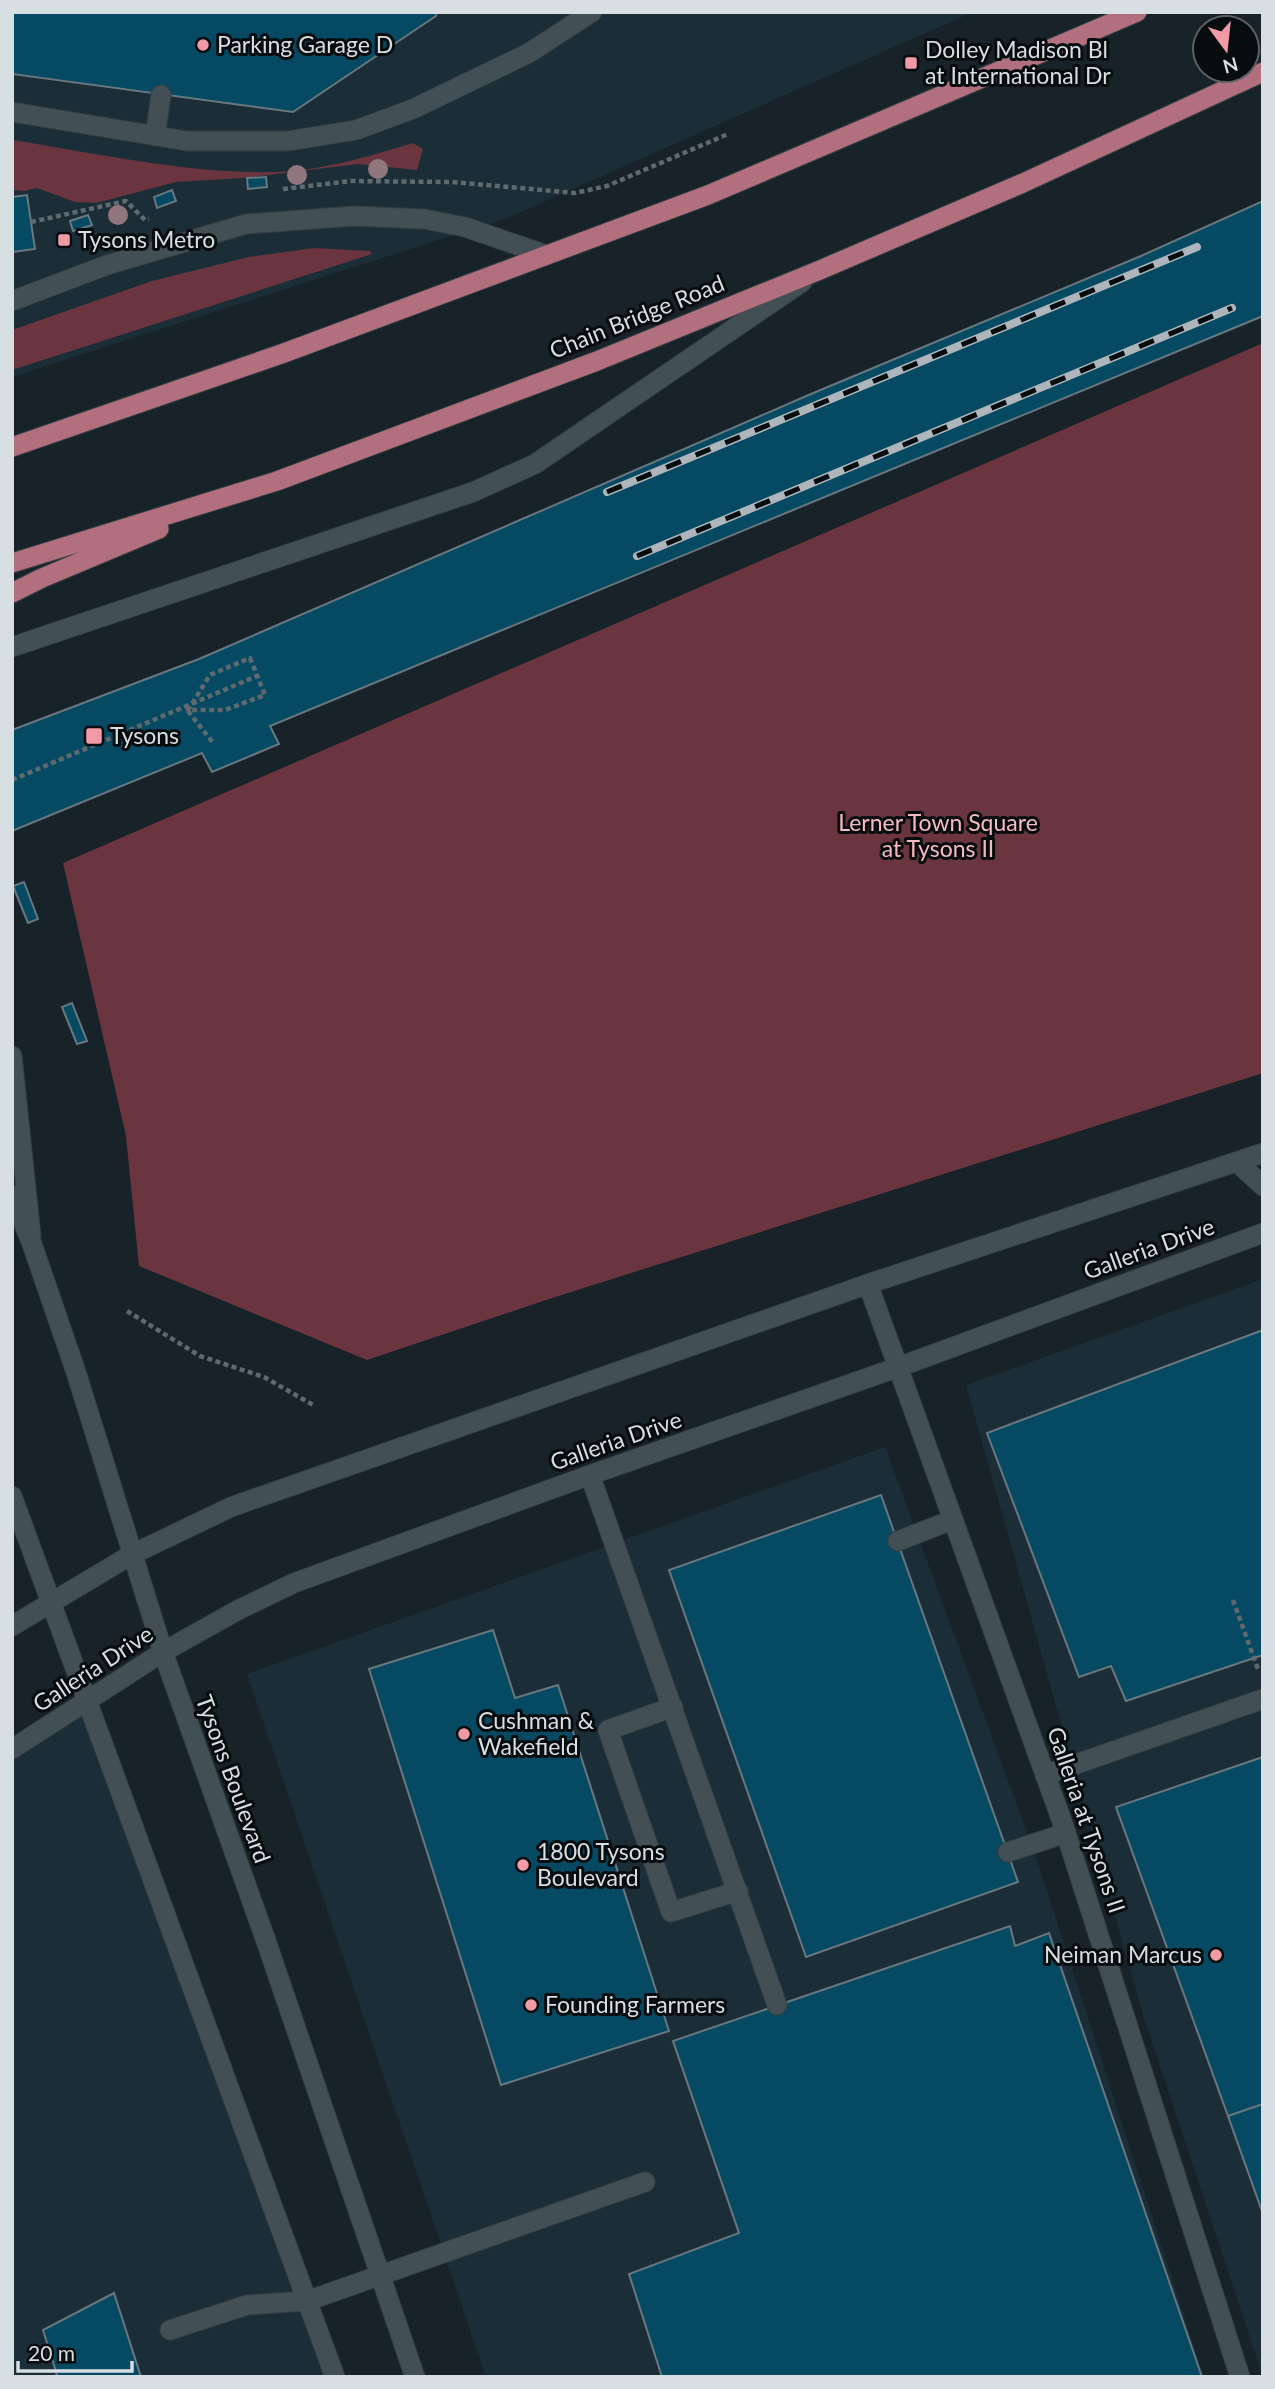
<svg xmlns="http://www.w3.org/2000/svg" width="1275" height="2389" viewBox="0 0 1275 2389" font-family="Lato,sans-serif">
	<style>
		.built { fill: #1b2e37 }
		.green { fill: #6a353e }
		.building { fill: #054a62; stroke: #69777e; stroke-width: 2 }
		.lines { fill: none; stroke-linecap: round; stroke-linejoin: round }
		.service-casing { stroke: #363f43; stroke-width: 21 }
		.tertiary-casing { stroke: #363f43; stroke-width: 21 }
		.primary-casing { stroke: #363f43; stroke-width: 21 }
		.path { stroke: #5f6a6f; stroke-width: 4.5; stroke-dasharray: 5 3.5; stroke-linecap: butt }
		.service { stroke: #425056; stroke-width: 19 }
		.tertiary { stroke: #425056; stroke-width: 19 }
		.primary { stroke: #b26f7e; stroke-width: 19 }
		.rail-casing { stroke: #aeb6bb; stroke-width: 8 }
		.rail { stroke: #070c0e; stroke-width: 5; stroke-dasharray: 16; stroke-linecap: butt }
		.tree { fill: #92767d }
		.poi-dot { fill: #f39aa7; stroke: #070c0e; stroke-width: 2.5 }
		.labels { text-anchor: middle; stroke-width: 6; stroke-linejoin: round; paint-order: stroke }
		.poi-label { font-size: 23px; fill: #d7dfe3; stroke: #070c0e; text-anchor: start }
		.street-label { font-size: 23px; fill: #d7dfe3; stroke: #070c0e }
		.park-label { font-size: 23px; fill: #f7b9c1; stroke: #070c0e }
	</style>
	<rect width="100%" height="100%" fill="#172329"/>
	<!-- built -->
	<path class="built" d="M12 12H973L507 218 12 377Z
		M1263 1279V2377L1143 2015 966 1385Z
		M885 1447 1035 1854 1204 2377H486L247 1674Z
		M88 1702 340 2377H12V1750Z"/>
	<!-- green -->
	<path class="green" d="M12 140C95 153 189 174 272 172 321 171 367 157 413 143L423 149 417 170 358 164 243 178 176 182 96 203 75 202 37 188 24 191 12 190Z
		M314 248 370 251 372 254 12 370V330L152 281 249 257Z
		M1263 343V1073L549 1299 367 1360 139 1266 126 1136 63 863Z"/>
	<!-- building -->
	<path class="building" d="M12 12H437L436 16 293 112 12 74Z
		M266 177 267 187 248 189 247 178Z
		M172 190 176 201 157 208 154 197Z
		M27 195 35 249 12 252V197Z
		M1263 201V316L270 726 279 744 212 772 202 753 12 831V730L199 659 811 394 1141 256Z
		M88 215 92 225 73 231 70 221Z
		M24 882 38 919 28 923 13 886Z
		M72 1003 87 1041 77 1044 62 1007Z
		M1263 1330V1655L1126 1701 1111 1666 1079 1677 987 1433Z
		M881 1495 1018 1882 806 1957 669 1570Z
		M493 1630 515 1698 558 1685 669 2031 501 2085 369 1669Z
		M1263 1757V2104L1228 2116 1116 1807Z
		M1010 1926 1015 1946 1049 1933 1202 2377H662L629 2274 739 2233 673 2041Z
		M1263 2104V2214L1228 2116Z
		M114 2293 141 2377H52L57 2375 43 2330Z"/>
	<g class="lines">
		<!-- service casing -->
		<g class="service-casing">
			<path id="service" d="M155 136 161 95
				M12 301 107 265 246 224 354 216 424 219 465 227 546 255
				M12 647 473 492 535 464 802 282
				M12 1056 31 1236
				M1237 1162 1263 1186
				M868 1284 1063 1824 1240 2377
				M590 1475 777 2005
				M898 1541 952 1520
				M673 1707 608 1730 671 1912 738 1891
				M1045 1775 1263 1699
				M1008 1852 1066 1833
				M170 2330 247 2305 307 2301 645 2182"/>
		</g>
		<!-- tertiary casing -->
		<g class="tertiary-casing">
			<path id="tertiary" d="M12 112 187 141H288L356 130 413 109 529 53 592 12
				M12 1195 32 1244 76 1372 163 1652 265 1938 415 2377
				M12 1496 335 2377
				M12 1626 131 1555 231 1507 868 1284 1263 1153
				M12 1749 163 1652 238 1610 294 1583 590 1475 896 1368 1263 1233"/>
		</g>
		<!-- primary casing -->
		<g class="primary-casing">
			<path id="primary" d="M12 447 284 353 708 195 1137 12
				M12 563 277 481 597 361 820 270 1023 183 1263 72
				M12 593 42 578 159 529"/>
		</g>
		<!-- path -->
		<path class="path" d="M283 189 351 181 452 182 575 193 607 186 728 134
			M31 222 126 201 145 220 149 219
			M250 658 265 695 225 710H188L210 675Z
			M188 711 214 744
			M12 780 257 676
			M127 1311 200 1356 264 1377 315 1406
			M1233 1600 1259 1672"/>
		<!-- service -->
		<use href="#service" class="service"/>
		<!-- tertiary -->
		<use href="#tertiary" class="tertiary"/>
		<!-- primary -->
		<use href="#primary" class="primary"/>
		<!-- rail casing -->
		<g class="rail-casing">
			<path id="rail" d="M607 492 1197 247
				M637 556 1232 308"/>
		</g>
		<!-- rail -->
		<use href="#rail" class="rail"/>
	</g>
	<!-- trees -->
	<g class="tree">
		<circle cx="378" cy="169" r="10"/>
		<circle cx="297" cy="175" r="10"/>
		<circle cx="118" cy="215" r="10"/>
	</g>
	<!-- markers -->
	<g class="poi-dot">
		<circle cx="203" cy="45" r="7"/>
		<rect x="904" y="56" width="14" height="14" rx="3.5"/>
		<rect x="57" y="233" width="14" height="14" rx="3.5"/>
		<rect x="85" y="727" width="18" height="18" rx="3.5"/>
		<circle cx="464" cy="1734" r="7"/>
		<circle cx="523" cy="1865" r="7"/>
		<circle cx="1216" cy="1955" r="7"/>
		<circle cx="531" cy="2005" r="7"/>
	</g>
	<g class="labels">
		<!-- poi labels -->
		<g class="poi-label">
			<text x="217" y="53">Parking Garage D</text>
			<text x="925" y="58">Dolley Madison Bl<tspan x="925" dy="26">at International Dr</tspan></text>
			<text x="78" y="248">Tysons Metro</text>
			<text x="110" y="744">Tysons</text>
			<text x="478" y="1729">Cushman &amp;<tspan x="478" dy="26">Wakefield</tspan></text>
			<text x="537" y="1860">1800 Tysons<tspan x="537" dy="26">Boulevard</tspan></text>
			<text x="1202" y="1963" text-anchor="end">Neiman Marcus</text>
			<text x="545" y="2013">Founding Farmers</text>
		</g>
		<!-- street labels -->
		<g class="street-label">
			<text transform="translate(637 317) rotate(-22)" y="8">Chain Bridge Road</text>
			<text transform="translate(1149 1249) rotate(-20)" y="8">Galleria Drive</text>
			<text transform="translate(616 1441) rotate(-19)" y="8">Galleria Drive</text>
			<text transform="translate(93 1669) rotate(-33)" y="8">Galleria Drive</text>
			<text transform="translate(233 1779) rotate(70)" y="8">Tysons Boulevard</text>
			<text transform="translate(1086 1820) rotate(71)" y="8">Galleria at Tysons II</text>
		</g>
		<!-- park labels -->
		<g class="park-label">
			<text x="938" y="831">Lerner Town Square<tspan x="938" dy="26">at Tysons II</tspan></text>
		</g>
	</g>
	<!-- border -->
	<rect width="1275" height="2389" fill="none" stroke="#d7dfe3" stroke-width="28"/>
	<!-- north arrow -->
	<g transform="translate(1226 49) rotate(165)"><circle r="33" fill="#070c0e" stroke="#5a6063" stroke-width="2"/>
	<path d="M0-5L12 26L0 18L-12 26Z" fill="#f39aa7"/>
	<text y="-10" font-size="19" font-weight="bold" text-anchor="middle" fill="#d7dfe3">N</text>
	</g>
	<!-- scale -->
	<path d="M18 2361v10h114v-10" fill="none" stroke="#d7dfe3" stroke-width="3.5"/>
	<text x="28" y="2361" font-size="21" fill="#d7dfe3" stroke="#070c0e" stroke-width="5" paint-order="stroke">20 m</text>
</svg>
